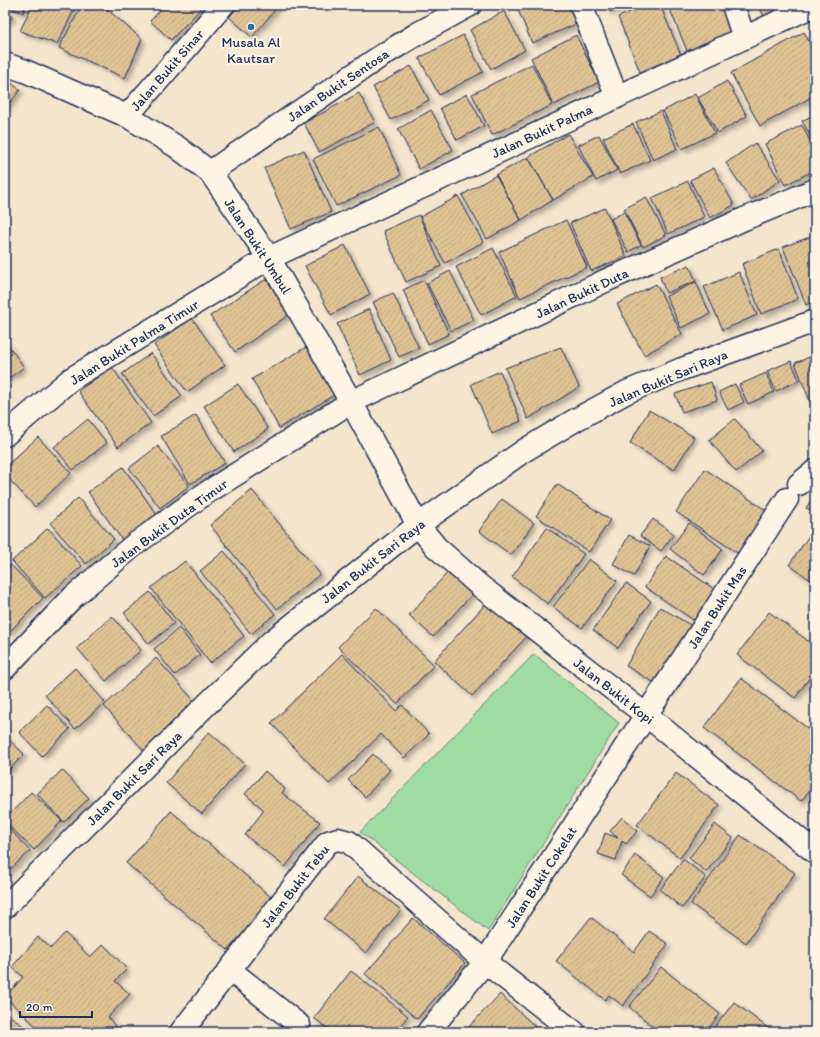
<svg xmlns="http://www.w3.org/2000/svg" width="820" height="1037" viewBox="0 0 820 1037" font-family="Itim,sans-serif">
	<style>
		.grass { fill: #a0dca2; stroke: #5e8680 }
		.building { fill: url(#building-hatch); stroke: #1b2f5e; filter: url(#shadow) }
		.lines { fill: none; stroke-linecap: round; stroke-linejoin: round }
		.minor-casing { stroke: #1b2f5e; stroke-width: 25 }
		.minor { stroke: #fcf5e5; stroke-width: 22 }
		.poi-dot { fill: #1f6fb2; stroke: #fcf5e5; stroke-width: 1.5 }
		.labels { text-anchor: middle; stroke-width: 4; stroke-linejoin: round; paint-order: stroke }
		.poi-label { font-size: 14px; fill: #1b2f5e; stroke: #fcf5e5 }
		.street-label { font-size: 14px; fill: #1b2f5e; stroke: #fcf5e5 }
	</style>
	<defs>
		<pattern id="building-hatch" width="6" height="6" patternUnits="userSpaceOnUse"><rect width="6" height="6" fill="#e0c394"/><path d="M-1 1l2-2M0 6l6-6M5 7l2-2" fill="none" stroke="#c0a882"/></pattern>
		<filter id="shadow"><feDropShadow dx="3.5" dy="3.5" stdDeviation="2" flood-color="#0004"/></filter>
	</defs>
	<rect width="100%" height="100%" fill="#f4e6cd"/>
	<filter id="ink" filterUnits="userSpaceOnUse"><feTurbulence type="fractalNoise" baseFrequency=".025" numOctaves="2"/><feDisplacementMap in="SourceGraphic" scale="8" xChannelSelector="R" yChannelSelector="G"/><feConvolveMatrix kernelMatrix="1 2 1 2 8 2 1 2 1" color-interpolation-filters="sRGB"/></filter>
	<g filter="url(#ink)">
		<!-- grass -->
		<path class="grass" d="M534 654 619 723 488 931 360 832Z"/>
		<!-- building -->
		<path class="building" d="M10 5H26L23 13 9 7Z
			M32 5H69L75 8 57 44 20 31Z
			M82 5H102L142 39 125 78 59 48Z
			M165 5H204L171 40 150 21Z
			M240 5H279L252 37 229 17Z
			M516 5H574L581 22 532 43Z
			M605 5H622L610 12Z
			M647 5H660L681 55 640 72 618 17Z
			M668 5H722L734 34 688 53Z
			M758 5H785L764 16Z
			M5 8 13 17 5 24Z
			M504 11 525 50 491 69 470 30Z
			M804 32 815 53V95L760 126 731 73Z
			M463 35 483 72 439 95 419 58Z
			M576 35 599 82 554 105 531 58Z
			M532 64 552 105 492 135 472 94Z
			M411 66 429 100 391 120 373 87Z
			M5 78 20 90 5 109Z
			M727 81 747 116 718 133 698 98Z
			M359 93 375 122 319 152 304 123Z
			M467 94 484 126 457 140 440 108Z
			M695 94 715 133 682 149 663 111Z
			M431 110 453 150 419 169 398 129Z
			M661 111 677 149 653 160 636 122Z
			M815 114V144L802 121Z
			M633 124 650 160 620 174 603 138Z
			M802 125 815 151V170L785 185 765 144Z
			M379 127 401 175 336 206 313 159Z
			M568 134 593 177 553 200 528 157Z
			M599 135 617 170 596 181 578 145Z
			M755 143 780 180 751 200 726 163Z
			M304 150 331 212 291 229 264 168Z
			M528 157 553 200 521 220 496 175Z
			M714 168 734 205 710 218 690 180Z
			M496 175 521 220 487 239 462 195Z
			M688 181 704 217 668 234 652 198Z
			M458 196 483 242 445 263 420 217Z
			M646 197 666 235 643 247 624 209Z
			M605 208 626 256 591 271 570 223Z
			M624 212 641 245 628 252 611 219Z
			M419 215 441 266 406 282 383 231Z
			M566 220 587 267 520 298 499 252Z
			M815 235V301L806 305 783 247Z
			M345 245 370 294 331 315 305 266Z
			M493 248 517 296 481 315 456 267Z
			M779 249 798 299 761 314 742 264Z
			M689 265 696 281 666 293 660 277Z
			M450 271 474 320 451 331 427 283Z
			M739 272 757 315 723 330 704 287Z
			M266 279 290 314 235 352 210 316Z
			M424 280 449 334 428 344 403 290Z
			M696 282 710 314 681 328 666 296Z
			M656 284 682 334 644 355 617 304Z
			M393 293 419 348 399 357 373 302Z
			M369 309 391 360 360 375 337 324Z
			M192 318 225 365 187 392 154 345Z
			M5 341 24 367 5 381Z
			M308 346 336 394 279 428 252 379Z
			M561 347 579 387 528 419 505 368Z
			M151 353 182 396 153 416 122 374Z
			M815 355V402L811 404 795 363Z
			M791 361 799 380 776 391 767 371Z
			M112 367 151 423 118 447 78 391Z
			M500 371 521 421 492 434 471 384Z
			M766 373 774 392 748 404 739 385Z
			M711 382 717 400 682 412 675 394Z
			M238 384 268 429 234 452 204 406Z
			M735 384 744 402 728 410 719 392Z
			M649 410 694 437 674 470 630 443Z
			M196 415 225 463 190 484 161 436Z
			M88 419 107 443 73 470 54 447Z
			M735 419 762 451 736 472 709 440Z
			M38 437 71 473 35 507 5 475V467Z
			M158 446 189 486 160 508 129 468Z
			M123 467 157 515 123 541 88 492Z
			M705 469 767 511 739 554 676 512Z
			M557 484 610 520 589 552 536 516Z
			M252 490 320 574 277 609 210 525Z
			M815 494V513L806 508Z
			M78 498 114 539 86 564 50 523Z
			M502 499 534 523 511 555 479 531Z
			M653 519 674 534 661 551 640 536Z
			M689 523 723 549 704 575 670 549Z
			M815 527V583L789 565Z
			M48 528 82 566 45 598 12 561Z
			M547 528 584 554 548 604 512 577Z
			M629 535 650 546 634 576 613 564Z
			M224 551 275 614 251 634 200 571Z
			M666 556 726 597 705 628 645 587Z
			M589 559 617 581 582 628 553 607Z
			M185 561 244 636 210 663 151 588Z
			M11 565 43 598 9 632 5 628V570Z
			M449 571 473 593 433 637 409 615Z
			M626 583 651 601 618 648 593 630Z
			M150 592 174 623 149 644 124 613Z
			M489 600 528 635 472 696 434 661Z
			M660 607 704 633 670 692 626 666Z
			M376 608 434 665 397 704 338 647Z
			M769 612 815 646V670L795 698 737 655Z
			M112 616 141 650 106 681 77 648Z
			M179 628 200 655 175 675 154 649Z
			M342 654 396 711 402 705 429 734 404 758 381 734 329 784 271 723Z
			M156 658 198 705 145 752 104 706Z
			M75 668 105 702 75 729 45 695Z
			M741 678 815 734V783L801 801 704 728Z
			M47 705 70 729 42 756 19 732Z
			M209 732 245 764 202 814 166 783Z
			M5 736 24 754 5 774Z
			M373 754 390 770 365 797 348 780Z
			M62 770 89 798 64 822 37 794Z
			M265 771 285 789 282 793 320 822 285 867 245 835 264 810 245 794Z
			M676 773 719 805 680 858 637 825Z
			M31 792 62 821 34 850 5 822V819Z
			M171 811 273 899 228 950 126 863Z
			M622 817 637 831 626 844 622 841 616 860 598 854 605 833 618 838 610 831Z
			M5 824 30 851 5 874Z
			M715 824 733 838 706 872 689 858Z
			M740 835 795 873 746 943 691 904Z
			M635 855 664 877 650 896 621 875Z
			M683 859 706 877 682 908 660 890Z
			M358 876 401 910 366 953 324 919Z
			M591 917 634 952 649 931 668 944 623 1006 609 995 605 1000 556 961Z
			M413 918 465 963 417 1019 365 974Z
			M65 933 90 957 103 944 127 969 115 981 130 994 108 1017 119 1031 118 1032H42L5 997 23 977 12 967 38 937 51 948Z
			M661 967 720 1014 706 1032H660L629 1007Z
			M351 971 408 1016 395 1032H332L314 1018Z
			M500 994 541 1032H466L465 1031Z
			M734 1002 773 1032H711Z
			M5 1012 31 1032H5Z"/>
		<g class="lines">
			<!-- minor casing -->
			<g class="minor-casing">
				<path id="minor" d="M581 5 617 97
					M733 5 744 38
					M5 64 25 71 127 116 177 147 210 172 269 258 351 402 418 525 436 547 480 586 646 715 815 852
					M127 116 189 45 223 5
					M210 172 378 58 417 34 470 5
					M5 435 71 379 269 258 815 5
					M799 484 815 471
					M5 668 74 596 134 545 203 495 351 402 607 280 744 219 815 190
					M5 907 198 713 272 641 418 525 525 450 577 419 627 392 682 369 815 321
					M230 970 299 1025
					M181 1032C231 969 279 905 328 842L338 839 349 842 485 962 574 1032
					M428 1032 485 962 787 499"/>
			</g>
			<!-- minor -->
			<use href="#minor" class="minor"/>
		</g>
	</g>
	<!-- markers -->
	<circle class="poi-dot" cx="251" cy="27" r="4"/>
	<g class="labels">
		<!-- poi labels -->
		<g class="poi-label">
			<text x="251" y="47">Musala Al<tspan x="251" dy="16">Kautsar</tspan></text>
		</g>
		<!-- street labels -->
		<g class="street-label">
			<text transform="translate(167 70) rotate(-49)" y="5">Jalan Bukit Sinar</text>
			<text transform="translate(338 85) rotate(-34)" y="5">Jalan Bukit Sentosa</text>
			<text transform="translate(542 131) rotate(-25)" y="5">Jalan Bukit Palma</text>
			<text transform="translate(258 246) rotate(57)" y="5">Jalan Bukit Umbul</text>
			<text transform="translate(582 293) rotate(-25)" y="5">Jalan Bukit Duta</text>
			<text transform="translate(134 342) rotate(-32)" y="5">Jalan Bukit Palma Timur</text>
			<text transform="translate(668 378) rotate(-23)" y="5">Jalan Bukit Sari Raya</text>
			<text transform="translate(169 523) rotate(-36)" y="5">Jalan Bukit Duta Timur</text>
			<text transform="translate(373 561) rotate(-38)" y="5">Jalan Bukit Sari Raya</text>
			<text transform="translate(717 607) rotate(-57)" y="5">Jalan Bukit Mas</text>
			<text transform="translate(614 691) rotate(38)" y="5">Jalan Bukit Kopi</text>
			<text transform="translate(134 778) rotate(-45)" y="5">Jalan Bukit Sari Raya</text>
			<text transform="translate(541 877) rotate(-57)" y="5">Jalan Bukit Cokelat</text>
			<text transform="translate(295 886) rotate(-52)" y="5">Jalan Bukit Tebu</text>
		</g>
	</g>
	<!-- margin -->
	<rect width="820" height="1037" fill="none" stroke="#fcf5e5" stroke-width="20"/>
	<rect x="10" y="10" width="800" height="1017" fill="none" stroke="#1b2f5e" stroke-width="1.5" filter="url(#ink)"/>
	<!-- scale -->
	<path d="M20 1011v6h72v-6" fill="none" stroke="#1b2f5e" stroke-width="2"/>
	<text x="26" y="1011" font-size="12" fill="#1b2f5e" stroke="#fcf5e5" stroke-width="3" paint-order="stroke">20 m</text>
</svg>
